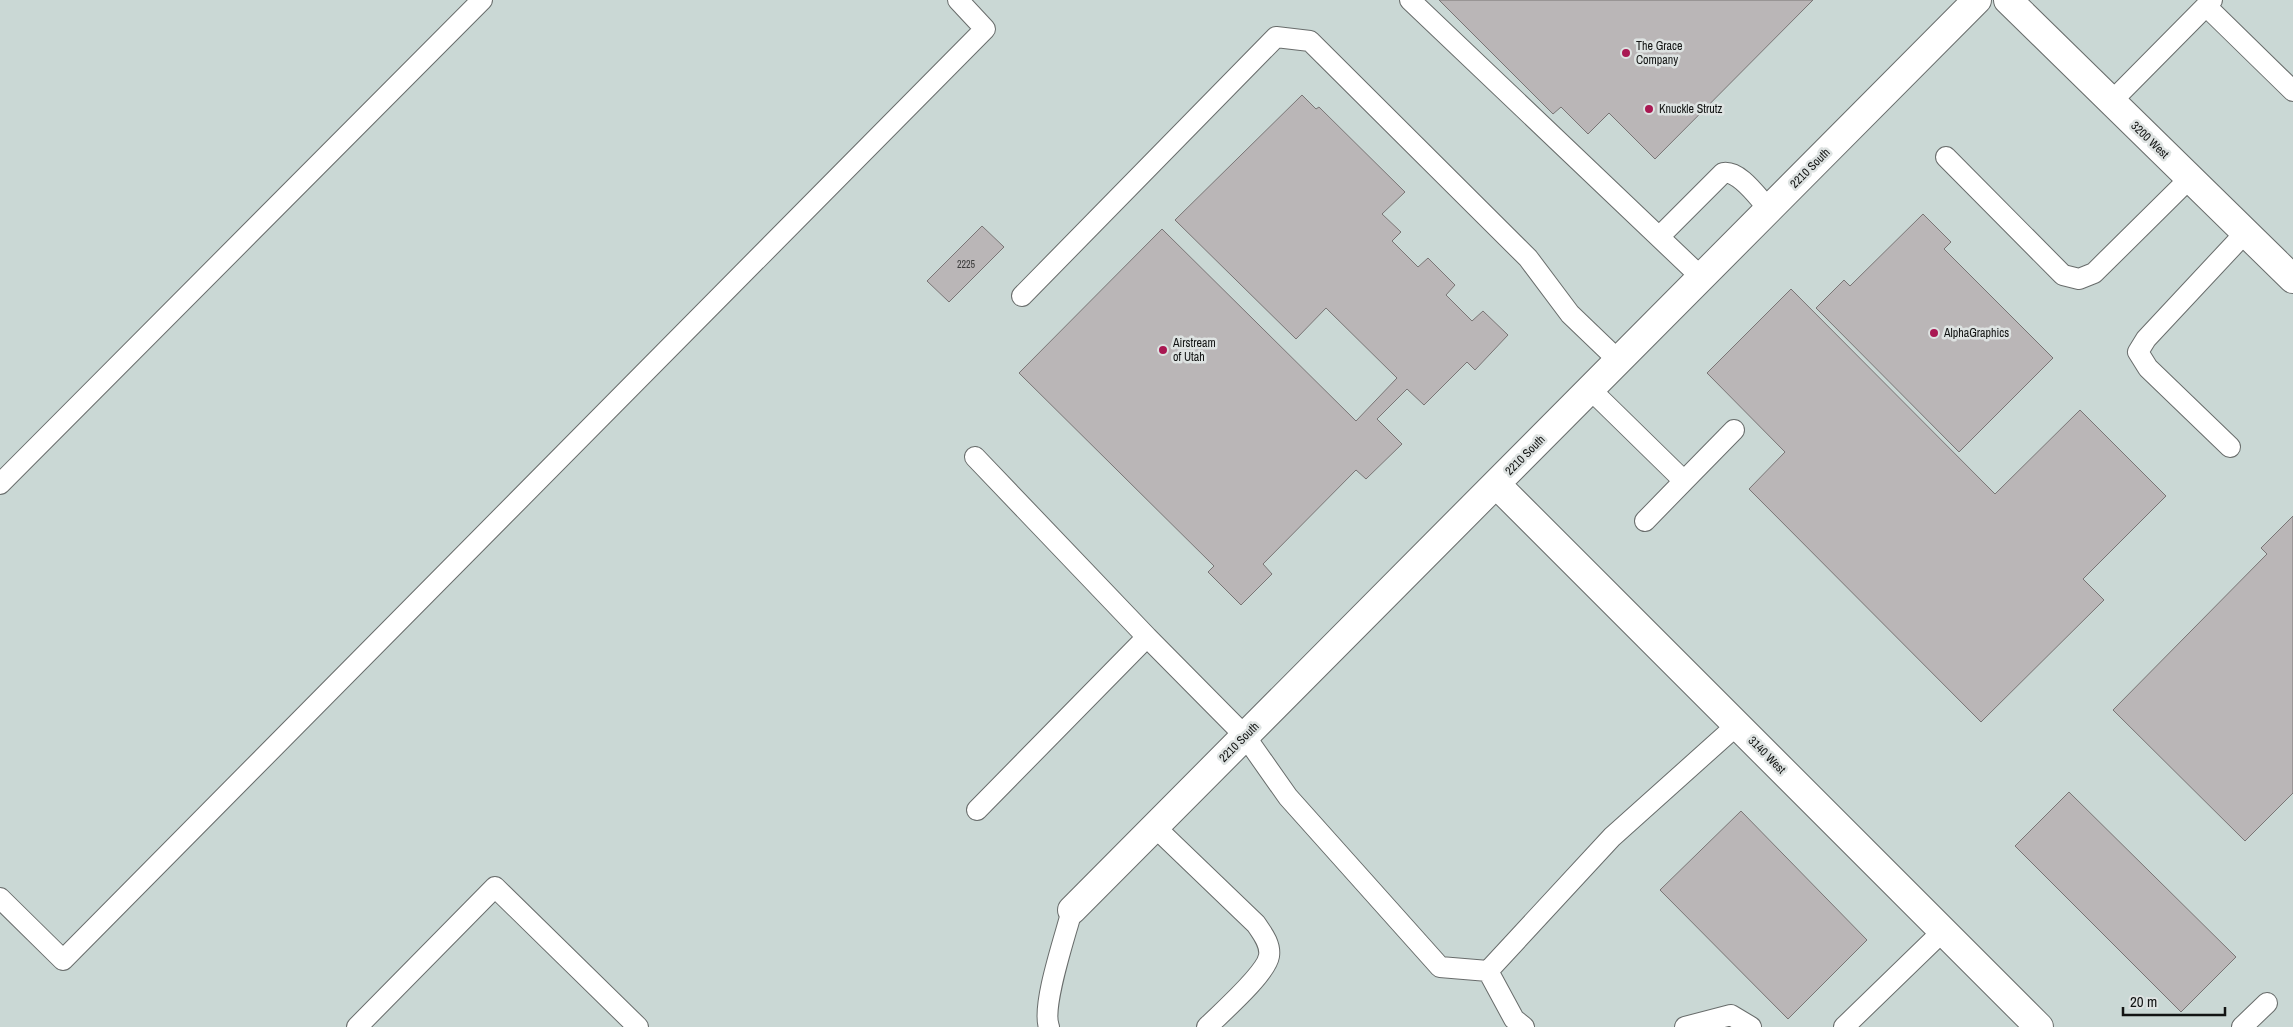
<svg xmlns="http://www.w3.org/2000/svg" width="2293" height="1027" viewBox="0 0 2293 1027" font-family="'Archivo Narrow',sans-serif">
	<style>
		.built { fill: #cad8d5 }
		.building { fill: #bab6b7; stroke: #797575 }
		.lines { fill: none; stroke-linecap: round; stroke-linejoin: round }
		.service-casing { stroke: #686c6b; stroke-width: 22 }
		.minor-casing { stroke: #686c6b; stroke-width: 30 }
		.secondary-casing { stroke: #686c6b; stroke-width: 30 }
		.service { stroke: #fff; stroke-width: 20 }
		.minor { stroke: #fff; stroke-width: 28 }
		.secondary { stroke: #fff; stroke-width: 28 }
		.poi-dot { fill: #a91852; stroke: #dee3e2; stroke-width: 2 }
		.labels { text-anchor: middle; stroke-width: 5; stroke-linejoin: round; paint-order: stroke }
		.number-label { font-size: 10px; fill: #3c3c3c }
		.poi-label { font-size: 12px; fill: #121413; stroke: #dee3e2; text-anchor: start }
		.street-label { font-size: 12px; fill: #121413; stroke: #dee3e2 }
	</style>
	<rect width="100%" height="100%" fill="#dee3e2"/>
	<!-- built -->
	<path class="built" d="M0 0H2293V1027H0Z"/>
	<!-- building -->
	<path class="building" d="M1439 0H1813L1655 159 1609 113 1588 134 1561 107 1553 114Z
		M1302 95 1316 109 1319 107 1405 192 1382 214 1401 232 1392 241 1418 267 1428 258 1455 285 1446 295 1472 321 1483 311 1508 335 1475 370 1467 362 1424 405 1407 389 1377 419 1402 444 1366 479 1356 470 1263 564 1272 574 1241 605 1208 572 1214 566 1019 373 1162 229 1356 421 1397 378 1326 308 1296 339 1175 220Z
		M1923 214 1951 242 1944 249 2053 358 1959 452 1816 308 1844 280 1850 286Z
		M982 226 1004 247 949 302 927 281Z
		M1791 289 1995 494 2080 410 2166 496 2083 579 2104 600 1981 722 1749 489 1785 452 1707 373Z
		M2293 516V793L2245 841 2113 710 2267 554 2261 548Z
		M2069 792 2236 957 2181 1012 2015 846Z
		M1741 811 1867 940 1788 1019 1660 890Z"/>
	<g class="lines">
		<!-- service casing -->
		<g class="service-casing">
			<path id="service" d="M1410 0 1701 277
				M2206 6 2293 91
				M2111 102 2212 0
				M1946 157 2063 275 2079 279 2094 273 2190 178
				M1659 237 1723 173C1740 170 1758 198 1769 209
				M1022 296 1276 37 1310 41 1528 258 1570 314 1619 361
				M1590 389 1684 481 1645 521
				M2230 447 2148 368 2138 352 2146 339 2245 233
				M975 457 1147 637
				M1684 481 1734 430
				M0 484 482 0
				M977 810 1147 637 1245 736 1288 797 1440 967 1488 971 1612 837 1737 725
				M1155 827 1256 924C1262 933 1271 944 1269 956 1266 974 1221 1013 1207 1027
				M0 898 63 960 985 29 958 0
				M1488 971 1514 1019 1524 1027
				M357 1027 495 887 638 1027
				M1049 1027C1041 1006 1066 934 1072 910
				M1685 1027 1731 1015 1751 1027
				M1844 1027 1943 931
				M2242 1027 2267 1003"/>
		</g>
		<!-- minor casing -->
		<g class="minor-casing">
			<path id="minor" d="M1496 484 2039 1027
				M1072 910 1977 0"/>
		</g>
		<!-- secondary casing -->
		<g class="secondary-casing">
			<path id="secondary" d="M2008 0 2293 279"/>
		</g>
		<!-- service -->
		<use href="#service" class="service"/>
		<!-- minor -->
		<use href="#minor" class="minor"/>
		<!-- secondary -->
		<use href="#secondary" class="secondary"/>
	</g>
	<!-- markers -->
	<g class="poi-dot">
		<circle cx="1626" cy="53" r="5"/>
		<circle cx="1649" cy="109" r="5"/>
		<circle cx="1934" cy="333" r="5"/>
		<circle cx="1163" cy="350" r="5"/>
	</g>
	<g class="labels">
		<!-- number labels -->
		<g class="number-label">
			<text x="966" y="268">2225</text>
		</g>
		<!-- poi labels -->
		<g class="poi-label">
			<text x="1636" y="50">The Grace<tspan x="1636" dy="14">Company</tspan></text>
			<text x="1659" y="113">Knuckle Strutz</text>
			<text x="1944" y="337">AlphaGraphics</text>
			<text x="1173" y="347">Airstream<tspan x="1173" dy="14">of Utah</tspan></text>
		</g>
		<!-- street labels -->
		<g class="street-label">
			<text transform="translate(2150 140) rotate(44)" y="4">3200 West</text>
			<text transform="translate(1810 168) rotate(-45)" y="4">2210 South</text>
			<text transform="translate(1525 455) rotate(-45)" y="4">2210 South</text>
			<text transform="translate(1239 742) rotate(-45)" y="4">2210 South</text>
			<text transform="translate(1767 755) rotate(45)" y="4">3140 West</text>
		</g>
	</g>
	<!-- scale -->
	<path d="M2123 1007v8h102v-8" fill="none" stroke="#121413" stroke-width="2.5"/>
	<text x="2130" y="1007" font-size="15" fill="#121413" stroke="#dee3e2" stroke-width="4" paint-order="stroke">20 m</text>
</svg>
